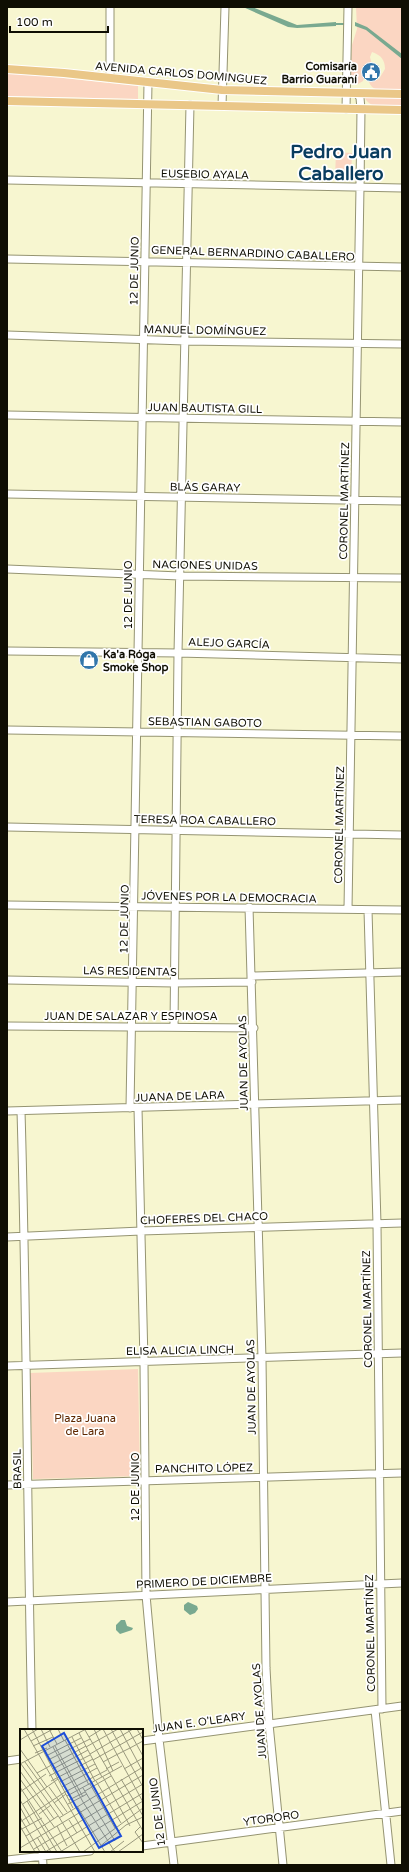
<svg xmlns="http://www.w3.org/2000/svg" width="409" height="1872" viewBox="0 0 409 1872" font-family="'Varela Round',sans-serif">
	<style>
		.green { fill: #fbd6c2 }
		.water { fill: #79a990 }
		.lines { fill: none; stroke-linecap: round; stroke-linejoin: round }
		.stream { stroke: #79a990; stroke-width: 2 }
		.minor-casing { stroke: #959472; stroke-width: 9 }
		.major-casing { stroke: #fff; stroke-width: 10 }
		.minor { stroke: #fff; stroke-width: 7 }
		.major { stroke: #eac788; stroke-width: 8 }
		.labels { text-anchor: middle; stroke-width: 3.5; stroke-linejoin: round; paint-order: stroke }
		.poi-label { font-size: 11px; font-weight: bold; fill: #0f0e03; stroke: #fff; text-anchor: end }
		.street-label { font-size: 11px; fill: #0f0e03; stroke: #fff }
		.park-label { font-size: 11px; fill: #5f2800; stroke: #fff }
		.town-label { font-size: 19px; font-weight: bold; fill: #093c5f; stroke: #fff }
		.inset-road { fill: none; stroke: #9a997e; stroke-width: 1 }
		.view { fill: #1d4ed8; fill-opacity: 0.15; stroke: #1d4ed8; stroke-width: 2 }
		.inset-edge { fill: none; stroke: #0f0e03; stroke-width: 2 }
	</style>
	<rect width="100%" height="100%" fill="#f7f6d0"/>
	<!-- green -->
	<path class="green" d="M356 7H402V89C391 91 374 95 369 82L379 79 385 69C385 60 381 55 372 52L370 57 372 65 367 68 363 81 358 84 349 78 348 67 351 62 352 45 357 29Z
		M7 72 138 86V99L7 96Z
		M402 94V113C391 110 370 109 365 98L368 96Z
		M336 152 352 153 351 177H335Z
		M138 1369 140 1476 33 1479 30 1373Z"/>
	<!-- water -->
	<path class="water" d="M243 7H252L297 25 336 22V26L297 28 288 27Z
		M355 22 367 27 402 54V59L366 30 355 26Z
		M188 1602 197 1606 198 1609 195 1613 190 1615 184 1610V1605Z
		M121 1620H125L127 1626 133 1628 132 1630 120 1634 116 1630V1625Z"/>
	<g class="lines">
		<!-- stream -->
		<path class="stream" d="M334 24H346"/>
		<!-- minor casing -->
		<g class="minor-casing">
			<path id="minor" d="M110 78V7
				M222 106 225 7
				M346 109 348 7
				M7 180 402 188
				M7 259 402 267
				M7 335 185 341 402 344
				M7 415 402 422
				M7 494 402 501
				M7 569 180 576 402 578
				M7 651 178 653 402 659
				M7 730 402 736
				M7 827 402 835
				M7 905 402 910
				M249 907 262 1359 266 1668 269 1724 283 1865
				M348 909 360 187 361 109 360 98 357 93
				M368 910 377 1224 382 1709
				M251 976 402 972
				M7 980 174 983 252 982
				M7 1026 254 1028
				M174 1027 178 653 190 105
				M130 1108 148 83
				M138 1108 144 1362 146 1595 159 1739 174 1865
				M7 1111 402 1100
				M21 1111C27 1317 27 1524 32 1730
				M7 1237 141 1231 402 1223
				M7 1366 402 1353
				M7 1485 402 1473
				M7 1602 402 1583
				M375 1710 391 1865
				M142 1741 402 1706
				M7 1761 21 1759
				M142 1846 402 1811
				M42 1851 43 1865
				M7 1860 90 1851"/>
		</g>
		<!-- major casing -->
		<g class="major-casing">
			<path id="major" d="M7 69 64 73 222 90 402 94
				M7 101 402 110"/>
		</g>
		<!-- minor -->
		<use href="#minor" class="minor"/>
		<!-- major -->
		<use href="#major" class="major"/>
	</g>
	<!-- icons -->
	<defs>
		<g id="civic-disc" transform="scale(1)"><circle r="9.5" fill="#3176ab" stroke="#fff"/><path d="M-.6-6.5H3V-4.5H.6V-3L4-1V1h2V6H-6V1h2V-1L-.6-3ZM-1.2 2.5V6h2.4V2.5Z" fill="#fff"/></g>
		<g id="shop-disc" transform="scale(1)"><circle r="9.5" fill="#3176ab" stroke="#fff"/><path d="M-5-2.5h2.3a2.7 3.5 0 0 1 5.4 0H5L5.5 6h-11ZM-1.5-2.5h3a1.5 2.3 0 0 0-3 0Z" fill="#fff"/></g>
	</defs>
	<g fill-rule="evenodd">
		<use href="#civic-disc" x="371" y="72"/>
		<use href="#shop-disc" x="89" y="660"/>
	</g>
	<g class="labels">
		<!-- poi labels -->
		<g class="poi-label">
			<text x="357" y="70">Comisaría<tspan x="357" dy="13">Barrio Guaraní</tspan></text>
			<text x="103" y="658" text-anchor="start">Ka'a Róga<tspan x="103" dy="13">Smoke Shop</tspan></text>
		</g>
		<!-- street labels -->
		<g class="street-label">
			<text transform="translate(181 73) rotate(5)" y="4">AVENIDA CARLOS DOMINGUEZ</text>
			<text transform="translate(205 174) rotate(1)" y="4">EUSEBIO AYALA</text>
			<text transform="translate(253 253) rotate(2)" y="4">GENERAL BERNARDINO CABALLERO</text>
			<text transform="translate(134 271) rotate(-89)" y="4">12 DE JUNIO</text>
			<text transform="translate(205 330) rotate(1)" y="4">MANUEL DOMÍNGUEZ</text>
			<text transform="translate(205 408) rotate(1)" y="4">JUAN BAUTISTA GILL</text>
			<text transform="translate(205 487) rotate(1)" y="4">BLÁS GARAY</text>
			<text transform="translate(344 501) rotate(-89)" y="4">CORONEL MARTÍNEZ</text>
			<text transform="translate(205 565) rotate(1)" y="4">NACIONES UNIDAS</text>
			<text transform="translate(128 595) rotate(-90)" y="4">12 DE JUNIO</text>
			<text transform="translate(229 643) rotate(2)" y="4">ALEJO GARCÍA</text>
			<text transform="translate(205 722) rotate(1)" y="4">SEBASTIAN GABOTO</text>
			<text transform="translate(205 820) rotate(1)" y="4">TERESA ROA CABALLERO</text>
			<text transform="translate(339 825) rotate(-89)" y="4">CORONEL MARTÍNEZ</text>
			<text transform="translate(229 897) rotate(1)" y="4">JÓVENES POR LA DEMOCRACIA</text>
			<text transform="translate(124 919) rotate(-89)" y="4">12 DE JUNIO</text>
			<text transform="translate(130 971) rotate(1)" y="4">LAS RESIDENTAS</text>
			<text x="131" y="1020">JUAN DE SALAZAR Y ESPINOSA</text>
			<text transform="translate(243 1063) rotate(-91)" y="4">JUAN DE AYOLAS</text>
			<text transform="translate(180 1096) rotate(-2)" y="4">JUANA DE LARA</text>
			<text transform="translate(204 1218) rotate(-2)" y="4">CHOFERES DEL CHACO</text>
			<text transform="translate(367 1309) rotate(-91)" y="4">CORONEL MARTÍNEZ</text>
			<text transform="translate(180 1350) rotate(-1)" y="4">ELISA ALICIA LINCH</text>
			<text transform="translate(251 1387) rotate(-91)" y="4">JUAN DE AYOLAS</text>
			<text transform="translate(204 1468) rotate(-1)" y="4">PANCHITO LÓPEZ</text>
			<text transform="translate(17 1469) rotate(-91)" y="4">BRASIL</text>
			<text transform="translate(135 1487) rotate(-90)" y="4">12 DE JUNIO</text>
			<text transform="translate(204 1581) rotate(-3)" y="4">PRIMERO DE DICIEMBRE</text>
			<text transform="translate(370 1633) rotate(-91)" y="4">CORONEL MARTÍNEZ</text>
			<text transform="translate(259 1711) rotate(-94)" y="4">JUAN DE AYOLAS</text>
			<text transform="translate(199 1722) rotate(-8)" y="4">JUAN E. O'LEARY</text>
			<text transform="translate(157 1812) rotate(-97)" y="4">12 DE JUNIO</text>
			<text transform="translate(271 1818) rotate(-8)" y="4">YTORORO</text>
		</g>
		<!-- park labels -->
		<g class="park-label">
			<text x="85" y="1422">Plaza Juana<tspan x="85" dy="13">de Lara</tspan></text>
		</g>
		<!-- town labels -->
		<g class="town-label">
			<text x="341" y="158">Pedro Juan<tspan x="341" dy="22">Caballero</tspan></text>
		</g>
	</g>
	<!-- overview -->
	<g transform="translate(20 1729)">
		<rect width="123" height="123" fill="#f7f6d0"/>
		<path class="inset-road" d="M4 0 75 123M12 0 53 79M21 0 30 18M29 0 37 15M38 0 44 12M74 0 93 42M83 0 123 73M91 0 123 58M100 0 123 43M108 0 123 27M117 0 123 11M65 1 123 102M59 4 82 48M52 8 75 52M69 8 82 0M0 11 18 0M45 11 69 56M11 12 33 0M13 17 33 8M35 17 63 68M33 18 63 73M66 18 98 0M110 19 123 12M0 20 27 58M15 24 27 19M70 25 113 0M96 26 110 19M26 27 61 9M28 31 70 10M73 31 123 3M5 33 43 86M83 33 96 26M0 35 66 0M1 35 39 88 60 123M33 40 68 21M86 40 99 33M104 40 123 29M0 42 34 90M17 44 66 17M29 47 70 26M83 48 110 97M0 50 35 99M101 50 123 87M31 52 73 30M76 52 101 94M40 53 75 35M70 55 95 99M0 58 42 123M29 58 47 83M42 58 77 39M63 59 95 112M65 62 91 47M0 63 26 45M45 63 87 41M47 67 102 37M0 71 31 123M49 71 65 63M7 72 37 123M63 73 95 123M34 74 46 65M3 75 38 50M48 75 67 65M57 77 85 123M0 78 10 96M19 85 31 76M0 88 20 123M39 89 123 38M49 91 57 104M0 93 45 63M26 95 38 87M0 97 15 123M37 97 47 117M120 98 115 103 123 114M0 101 22 89M6 107 26 95M17 108 26 123M0 119 123 46M78 119 106 96 123 88M14 120 123 55M25 123 123 64M40 123 123 72M63 123 123 79M90 123 104 112M98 123 123 105"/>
		<path class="view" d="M44 4 101 107 79 119 22 17Z"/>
		<rect width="123" height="123" class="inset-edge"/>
	</g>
	<!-- border -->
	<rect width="409" height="1872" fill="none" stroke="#0f0e03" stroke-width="16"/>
	<!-- scale -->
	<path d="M10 26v6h98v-6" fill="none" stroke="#0f0e03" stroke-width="2"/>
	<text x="16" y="26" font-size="12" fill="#0f0e03" stroke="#ffffff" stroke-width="3" paint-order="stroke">100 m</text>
</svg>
